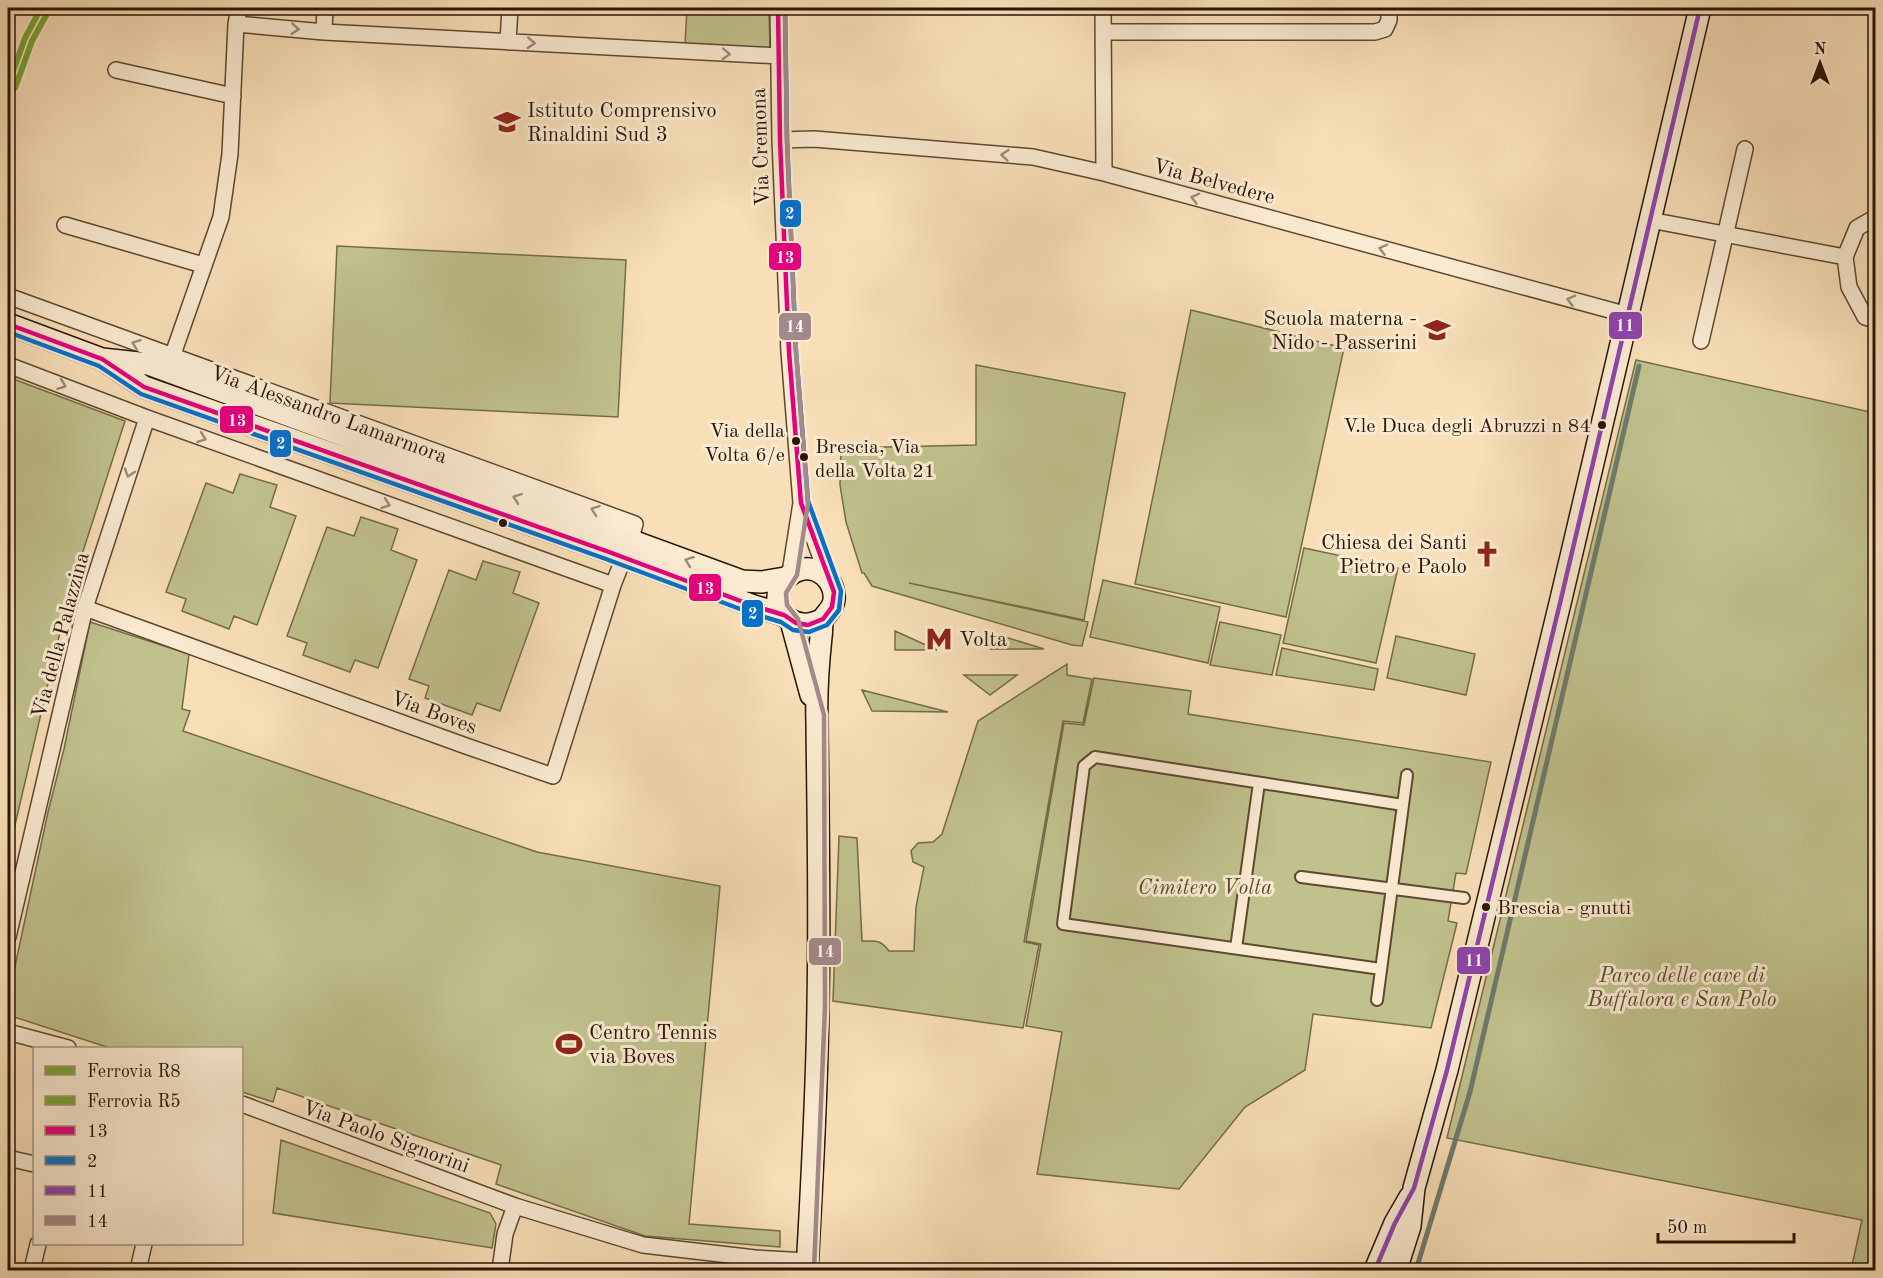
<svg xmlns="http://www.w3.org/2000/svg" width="1883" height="1278" viewBox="0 0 1883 1278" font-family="'Old Standard TT',serif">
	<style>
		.green { fill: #c0c18d; stroke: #746c48; stroke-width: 1.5 }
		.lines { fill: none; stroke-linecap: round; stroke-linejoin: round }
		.stream { stroke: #6f7a6c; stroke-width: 5 }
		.pedestrian-casing { stroke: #5d4831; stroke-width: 14 }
		.minor-casing { stroke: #5d4831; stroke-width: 18 }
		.secondary-casing { stroke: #291604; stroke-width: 24 }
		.pedestrian { stroke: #faead1; stroke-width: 10 }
		.minor { stroke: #faead1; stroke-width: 15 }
		.secondary { stroke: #faead1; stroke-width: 21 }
		.bus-1-casing { stroke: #faead1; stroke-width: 9 }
		.bus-2-casing { stroke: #faead1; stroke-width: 9 }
		.bus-3-casing { stroke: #faead1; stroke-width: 9 }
		.bus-4-casing { stroke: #faead1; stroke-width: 9 }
		.bus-1 { stroke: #e5007d; stroke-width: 4.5 }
		.bus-2 { stroke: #0970ca; stroke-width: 4.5 }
		.bus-3 { stroke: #8e44ad; stroke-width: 4.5 }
		.bus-4 { stroke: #a38989; stroke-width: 4.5 }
		.rail-1-casing { stroke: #faead1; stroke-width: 10 }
		.rail-2-casing { stroke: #faead1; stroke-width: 10 }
		.rail-1 { stroke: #79a333; stroke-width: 6 }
		.rail-2 { stroke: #79a333; stroke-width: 6 }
		.oneway { stroke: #9c8b75 }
		.bus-dot { fill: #291604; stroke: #faead1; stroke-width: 2 }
		.labels { text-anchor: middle; stroke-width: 6; stroke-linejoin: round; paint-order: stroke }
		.bus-label { font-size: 20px; fill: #291604; stroke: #faead1; text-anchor: end }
		.poi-label { font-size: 21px; fill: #291604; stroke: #faead1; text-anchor: start }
		.street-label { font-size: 21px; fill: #291604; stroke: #faead1 }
		.park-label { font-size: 21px; font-style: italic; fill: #56492d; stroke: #faead1 }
		.line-badge { stroke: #faead1; stroke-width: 2 }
		.badge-label { font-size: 16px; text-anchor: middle; font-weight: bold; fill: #fff }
	</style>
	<rect width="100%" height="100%" fill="#f8dfb8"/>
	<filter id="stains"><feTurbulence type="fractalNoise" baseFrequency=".00333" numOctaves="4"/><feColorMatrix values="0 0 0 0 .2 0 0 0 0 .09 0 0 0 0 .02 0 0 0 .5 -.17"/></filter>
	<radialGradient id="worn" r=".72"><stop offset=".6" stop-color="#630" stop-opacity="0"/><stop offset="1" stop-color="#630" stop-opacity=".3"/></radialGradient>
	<!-- green -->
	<path class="green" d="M687 8H769L770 49 685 45Z
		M337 246 626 260 618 417 330 403Z
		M1191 310 1344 348 1286 617 1135 584Z
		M1636 360 1875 413V1270H1851L1862 1220 1447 1138Z
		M976 365 1125 393 1084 620 909 583 1088 622 1082 646 1072 645 872 586 864 573H862L846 522 840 485 841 448 976 445Z
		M8 377 125 421 68 598 8 855Z
		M240 474 277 485 270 507 296 516 257 625 234 616 229 629 182 611 186 599 166 592 206 483 233 493Z
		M361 517 398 529 391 550 417 560 378 668 355 660 350 672 303 655 307 643 287 636 327 527 354 536Z
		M1304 548 1398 568 1376 663 1283 643Z
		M483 561 520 572 513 593 539 603 500 711 477 703 472 715 425 698 429 686 409 679 449 570 476 580Z
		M1103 580 1220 607 1208 663 1090 637Z
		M90 622 189 654 182 709 190 711 183 731 537 852 720 886 689 1224 780 1231V1247L645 1236 496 1184 501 1165 277 1088 273 1102 242 1092V1048H110L8 1015V999L48 812 64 749Z
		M1220 622 1281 635 1272 675 1210 665Z
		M895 631 937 650H895Z
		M1396 636 1475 654 1466 695 1387 678Z
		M1005 637 1044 649H991Z
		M1282 648 1378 669 1374 690 1276 675Z
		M1067 664V675L1092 679 1083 723 1063 721 1024 942 1039 945 1023 1028 833 1001 839 836 857 838 862 941C876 941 880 939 889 951H914L916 907 924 867 913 862 911 851 918 843 933 842 942 834 978 721Z
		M964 675H1017L990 695Z
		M1094 678 1191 691 1188 714 1491 762 1466 874 1456 873 1448 921 1457 923 1431 1028 1313 1014 1305 1070 1245 1107 1179 1189 1037 1174 1062 1032 1026 1026 1041 944 1026 941 1064 723 1084 725Z
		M862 690 948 712 872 711Z
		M281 1140 490 1213 496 1224 492 1248 273 1213Z"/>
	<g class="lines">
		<!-- stream -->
		<path class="stream" d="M1416 1270 1470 1092 1639 366"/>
		<!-- pedestrian casing -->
		<g class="pedestrian-casing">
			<path id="pedestrian" d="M1301 877 1464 898
				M1236 948 1259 783
				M1381 969 1063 924 1084 766 1095 757 1403 805
				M1377 1000 1407 775"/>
		</g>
		<!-- minor casing -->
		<g class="minor-casing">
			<path id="minor" d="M778 8 780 140 789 352 801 503 790 573
				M1103 8 1104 173
				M236 24 324 32 779 56
				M324 32 325 8
				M1103 32H1375L1385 29 1389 20V8
				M508 42 510 8
				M116 70 233 96
				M780 140 814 139 1033 157 1104 173 1628 315
				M1876 217 1857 228 1845 257 1849 287 1865 317 1876 320
				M1650 220 1845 257
				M65 225 203 265
				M8 296 635 524 631 539
				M1701 341 1745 149
				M172 357 221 217 230 154 236 24 239 8
				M8 365 147 418 613 585
				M802 505 828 578
				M85 608 466 746 553 776 613 585 624 557
				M8 937 85 608 147 418
				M8 1032 68 1048
				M242 1104 515 1206 643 1245 755 1258 808 1261
				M8 1158 34 1164
				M32 1270 38 1244
				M138 1270 144 1244
				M500 1270 505 1234 515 1206"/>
		</g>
		<!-- secondary casing -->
		<g class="secondary-casing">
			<path id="secondary" d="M8 324 102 359 148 364 742 581 762 582 785 578
				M105 361 144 387 609 552 754 606 784 615
				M791 621 811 695
				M807 1270C812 1182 817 1093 818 1004 820 910 818 817 817 723 816 695 818 665 821 637 822 632 821 624 823 619 827 612 833 609 834 600 835 591 831 582 825 576 796 551 759 597 789 619 800 627 812 625 823 619
				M1375 1270 1395 1223 1410 1197
				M1396 1270 1410 1226 1414 1188 1447 1070 1561 599 1700 8"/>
		</g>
		<!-- pedestrian -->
		<use href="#pedestrian" class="pedestrian"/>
		<!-- minor -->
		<use href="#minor" class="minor"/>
		<!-- secondary -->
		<use href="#secondary" class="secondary"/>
		<!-- bus-1 casing -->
		<g class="bus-1-casing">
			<path id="bus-1" d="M8 324 102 359 144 387 609 552 754 606 784 615 796 623 808 625 823 619 832 607 834 592 801 503 789 352 780 140 778 8"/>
		</g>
		<!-- bus-2 casing -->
		<g class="bus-2-casing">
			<path id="bus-2" d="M8 332 99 366 141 394 606 559 751 613 781 622 793 630 809 632 827 625 839 610 841 591 808 501 796 352 787 140 785 8"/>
		</g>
		<!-- bus-3 casing -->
		<g class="bus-3-casing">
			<path id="bus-3" d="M1375 1270 1395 1223 1414 1188 1447 1070 1561 599 1700 8"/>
		</g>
		<!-- bus-4 casing -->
		<g class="bus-4-casing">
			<path id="bus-4" d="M785 8 787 140 796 352 808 503 797 575 786 593 787 605 798 619 824 715 825 1007 814 1270"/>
		</g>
		<!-- bus-1 -->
		<use href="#bus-1" class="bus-1"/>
		<!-- bus-2 -->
		<use href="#bus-2" class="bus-2"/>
		<!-- bus-3 -->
		<use href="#bus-3" class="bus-3"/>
		<!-- bus-4 -->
		<use href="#bus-4" class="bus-4"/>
		<!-- rail-1 casing -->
		<g class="rail-1-casing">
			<path id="rail-1" d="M8 85 25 38 41 8"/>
		</g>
		<!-- rail-2 casing -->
		<g class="rail-2-casing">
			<path id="rail-2" d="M15 88 32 41 48 12"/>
		</g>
		<!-- rail-1 -->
		<use href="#rail-1" class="rail-1"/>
		<!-- rail-2 -->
		<use href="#rail-2" class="rail-2"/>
	</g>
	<!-- one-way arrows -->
	<defs><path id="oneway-chevron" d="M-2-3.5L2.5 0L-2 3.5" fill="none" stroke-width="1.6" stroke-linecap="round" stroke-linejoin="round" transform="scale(1.5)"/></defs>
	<g class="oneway">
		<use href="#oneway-chevron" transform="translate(295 29) rotate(5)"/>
		<use href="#oneway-chevron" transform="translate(531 43) rotate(3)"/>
		<use href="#oneway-chevron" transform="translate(726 54) rotate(3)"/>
		<use href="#oneway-chevron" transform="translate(1005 155) rotate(-174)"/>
		<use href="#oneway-chevron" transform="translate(1195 198) rotate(-165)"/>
		<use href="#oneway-chevron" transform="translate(1383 249) rotate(-165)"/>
		<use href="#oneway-chevron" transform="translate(1571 300) rotate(-165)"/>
		<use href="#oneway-chevron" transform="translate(136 344) rotate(-159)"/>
		<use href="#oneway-chevron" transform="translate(62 385) rotate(21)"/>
		<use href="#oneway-chevron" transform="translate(202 438) rotate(20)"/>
		<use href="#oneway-chevron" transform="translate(129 473) rotate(108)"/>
		<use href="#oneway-chevron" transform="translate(517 498) rotate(-160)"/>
		<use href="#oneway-chevron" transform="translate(386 504) rotate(20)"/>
		<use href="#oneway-chevron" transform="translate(595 510) rotate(-160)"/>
		<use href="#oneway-chevron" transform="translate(689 561) rotate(-159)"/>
	</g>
	<!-- icons -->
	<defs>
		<g id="school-bare" transform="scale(2.07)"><path d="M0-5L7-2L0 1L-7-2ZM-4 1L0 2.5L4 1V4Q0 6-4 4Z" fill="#8f2418" stroke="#faead1" stroke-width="2.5" paint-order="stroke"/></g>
		<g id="church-bare" transform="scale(2.07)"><path d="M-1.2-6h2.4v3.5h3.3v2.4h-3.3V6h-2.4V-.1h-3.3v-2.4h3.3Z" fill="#8f2418" stroke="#faead1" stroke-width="2.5" paint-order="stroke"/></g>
		<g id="metro-bare" transform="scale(2.07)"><path d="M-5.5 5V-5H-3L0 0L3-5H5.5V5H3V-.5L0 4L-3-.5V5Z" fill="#8f2418" stroke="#faead1" stroke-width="2.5" paint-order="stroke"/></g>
		<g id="stadium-bare" transform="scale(2.07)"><path d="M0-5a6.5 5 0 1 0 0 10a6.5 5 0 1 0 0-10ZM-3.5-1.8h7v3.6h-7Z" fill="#8f2418" stroke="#faead1" stroke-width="2.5" paint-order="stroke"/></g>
	</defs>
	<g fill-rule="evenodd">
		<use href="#school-bare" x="507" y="122"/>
		<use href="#school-bare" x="1437" y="330"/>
		<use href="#church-bare" x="1487" y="554"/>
		<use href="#metro-bare" x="939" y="639"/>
		<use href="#stadium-bare" x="569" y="1044"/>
	</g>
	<!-- markers -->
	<g class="bus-dot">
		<circle cx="1602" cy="425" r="5"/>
		<circle cx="796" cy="441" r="5"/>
		<circle cx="804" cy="457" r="5"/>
		<circle cx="503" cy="523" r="5"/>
		<circle cx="1486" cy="907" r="5"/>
	</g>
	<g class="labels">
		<!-- bus labels -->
		<g class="bus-label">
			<text x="1591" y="432">V.le Duca degli Abruzzi n 84</text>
			<text x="785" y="437">Via della<tspan x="785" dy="24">Volta 6/e</tspan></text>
			<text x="815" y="453" text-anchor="start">Brescia, Via<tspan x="815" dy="24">della Volta 21</tspan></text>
			<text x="1497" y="914" text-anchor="start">Brescia - gnutti</text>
		</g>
		<!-- poi labels -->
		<g class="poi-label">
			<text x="527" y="117">Istituto Comprensivo<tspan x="527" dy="24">Rinaldini Sud 3</tspan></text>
			<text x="1417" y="325" text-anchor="end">Scuola materna -<tspan x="1417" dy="24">Nido - Passerini</tspan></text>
			<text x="1467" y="549" text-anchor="end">Chiesa dei Santi<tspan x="1467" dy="24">Pietro e Paolo</tspan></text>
			<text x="959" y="646">Volta</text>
			<text x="589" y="1039">Centro Tennis<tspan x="589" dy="24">via Boves</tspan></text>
		</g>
		<!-- street labels -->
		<g class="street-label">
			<text transform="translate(760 147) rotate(-92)" y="7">Via Cremona</text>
			<text transform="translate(1214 181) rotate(15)" y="7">Via Belvedere</text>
			<text transform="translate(329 414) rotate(20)" y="7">Via Alessandro Lamarmora</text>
			<text transform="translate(60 635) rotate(-75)" y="7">Via della Palazzina</text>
			<text transform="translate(434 712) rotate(20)" y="7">Via Boves</text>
			<text transform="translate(386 1136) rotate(20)" y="7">Via Paolo Signorini</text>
		</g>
		<!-- park labels -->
		<g class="park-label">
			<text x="1205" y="894">Cimitero Volta</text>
			<text x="1682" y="982">Parco delle cave di<tspan x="1682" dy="24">Buffalora e San Polo</tspan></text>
		</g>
	</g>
	<g class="line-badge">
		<rect x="779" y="199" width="23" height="29" rx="6" fill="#0970ca"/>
		<rect x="768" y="242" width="34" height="29" rx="6" fill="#e5007d"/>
		<rect x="1608" y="311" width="35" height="29" rx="6" fill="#8e44ad"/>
		<rect x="778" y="312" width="34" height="29" rx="6" fill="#a38989"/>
		<rect x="219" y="405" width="35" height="29" rx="6" fill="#e5007d"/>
		<rect x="269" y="429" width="23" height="29" rx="6" fill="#0970ca"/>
		<rect x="688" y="573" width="34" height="29" rx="6" fill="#e5007d"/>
		<rect x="741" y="599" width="23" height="29" rx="6" fill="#0970ca"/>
		<rect x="808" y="937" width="34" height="29" rx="6" fill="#a38989"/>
		<rect x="1456" y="946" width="35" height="29" rx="6" fill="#8e44ad"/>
	</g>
	<g class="badge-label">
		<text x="790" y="219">2</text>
		<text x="785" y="263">13</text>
		<text x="1625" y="331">11</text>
		<text x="795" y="332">14</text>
		<text x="237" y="426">13</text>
		<text x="281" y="449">2</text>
		<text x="705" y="594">13</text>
		<text x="753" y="619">2</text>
		<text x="825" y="957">14</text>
		<text x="1474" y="966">11</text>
	</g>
	<!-- margin -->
	<rect width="1883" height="1278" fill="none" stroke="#f8dfb8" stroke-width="30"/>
	<rect x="9" y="9" width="1865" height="1260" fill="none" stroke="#291604" stroke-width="3"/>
	<rect x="15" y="15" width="1853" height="1248" fill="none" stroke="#291604" stroke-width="1.5"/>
	<!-- legend -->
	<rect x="33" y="1047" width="210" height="198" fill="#faead1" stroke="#a6957f" stroke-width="1.5"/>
	<rect x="45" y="1066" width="30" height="9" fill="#79a333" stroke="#a6957f" stroke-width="1.5"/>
	<text x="87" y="1077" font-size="18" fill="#291604">Ferrovia R8</text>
	<rect x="45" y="1096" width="30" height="9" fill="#79a333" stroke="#a6957f" stroke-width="1.5"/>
	<text x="87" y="1107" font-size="18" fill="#291604">Ferrovia R5</text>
	<rect x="45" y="1126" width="30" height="9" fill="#e5007d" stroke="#a6957f" stroke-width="1.5"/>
	<text x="87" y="1137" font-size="18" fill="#291604">13</text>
	<rect x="45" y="1156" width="30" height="9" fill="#0970ca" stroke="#a6957f" stroke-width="1.5"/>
	<text x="87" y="1167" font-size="18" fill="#291604">2</text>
	<rect x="45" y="1186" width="30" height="9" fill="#8e44ad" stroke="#a6957f" stroke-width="1.5"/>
	<text x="87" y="1197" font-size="18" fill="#291604">11</text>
	<rect x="45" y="1216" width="30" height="9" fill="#a38989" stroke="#a6957f" stroke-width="1.5"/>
	<text x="87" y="1227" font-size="18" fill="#291604">14</text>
	<!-- north arrow -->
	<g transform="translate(1820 63)" stroke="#faead1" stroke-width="4.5" paint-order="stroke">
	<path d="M0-4.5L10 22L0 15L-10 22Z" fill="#291604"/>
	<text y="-9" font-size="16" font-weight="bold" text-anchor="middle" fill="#291604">N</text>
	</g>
	<!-- scale -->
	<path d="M1658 1233v9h136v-9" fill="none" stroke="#291604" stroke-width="3"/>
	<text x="1667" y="1233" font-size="18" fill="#291604" stroke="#faead1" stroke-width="4.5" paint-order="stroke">50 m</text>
	<rect width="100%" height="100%" filter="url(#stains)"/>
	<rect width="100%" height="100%" fill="url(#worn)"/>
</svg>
